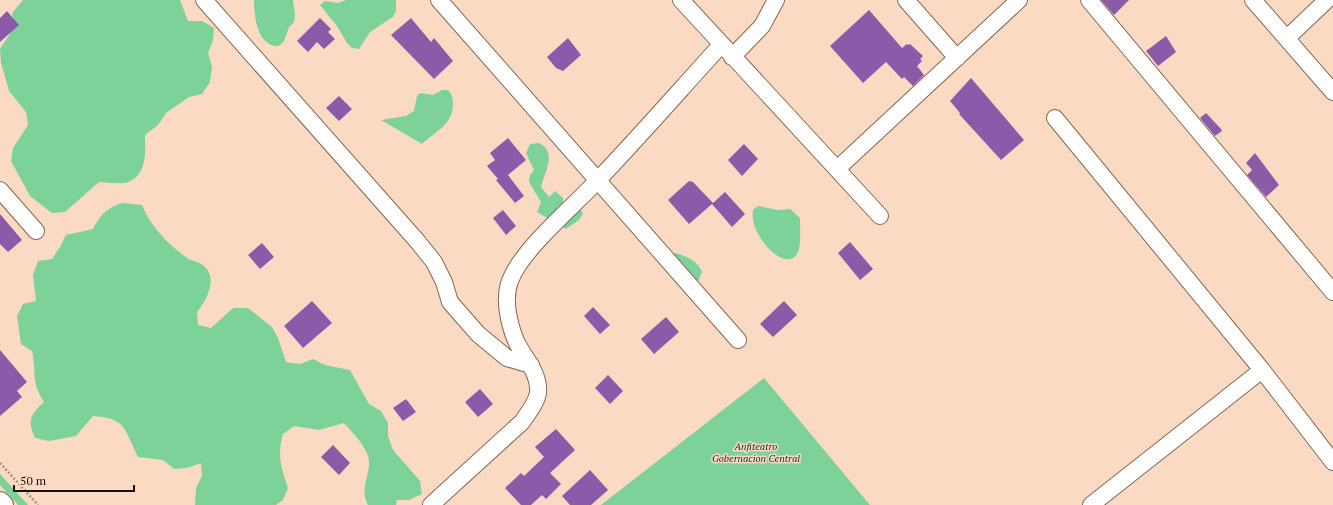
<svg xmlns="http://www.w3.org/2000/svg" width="1333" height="505" viewBox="0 0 1333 505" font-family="'PT Serif',serif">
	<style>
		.green { fill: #7dd29a }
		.building { fill: #8b5aa9 }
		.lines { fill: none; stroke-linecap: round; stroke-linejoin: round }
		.minor-casing { stroke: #846752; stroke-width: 18 }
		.major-casing { stroke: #846752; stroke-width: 22 }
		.path { stroke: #aa917f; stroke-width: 2.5; stroke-dasharray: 2 2; stroke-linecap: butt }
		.minor { stroke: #fff; stroke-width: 16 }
		.major { stroke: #fff; stroke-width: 20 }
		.labels { text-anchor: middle; stroke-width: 3; stroke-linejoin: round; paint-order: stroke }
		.park-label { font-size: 10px; font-style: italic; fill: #07321a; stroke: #fbdac3 }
	</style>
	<rect width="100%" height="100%" fill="#fbdac3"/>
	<!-- green -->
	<path class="green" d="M23 0H180L188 21H202L214 28 213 40 208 53 212 67 210 82 202 94 189 97 166 113 158 125 145 135C145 152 148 174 128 182 120 185 107 182 99 182L65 212 52 213 30 196 11 161 13 148 28 125 26 112 9 91 1 63 0 49 15 26 12 13Z
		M254 0H293L295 15 294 22 289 27 284 41 279 46C257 47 254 16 254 0Z
		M346 0H396V11L393 17 370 32 359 49 352 48 347 43 337 26 320 5 325 1 338 3Z
		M442 90H448C452 94 453 98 453 104 453 125 434 132 422 144L381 120 406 116 414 111 417 96 420 93 433 95Z
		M539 143C558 152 544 173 541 187L549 197 555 191 563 198V207L579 208 583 213 580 219 566 229 537 212 541 202 529 182 530 175 534 170 526 153 530 144Z
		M122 203 142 205C151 227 168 244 187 258 191 261 197 261 201 264 220 275 207 300 197 312L198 325 211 328 233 308H248L272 327 278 338 286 362 300 364 313 359 325 365 350 370 369 404 381 411 388 423V436L393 450 420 481 422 494 409 500H397L396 505H368C358 488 373 472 368 456 364 444 353 433 344 423L319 430 294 426 283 434C277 456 281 467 288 488L283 500 276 505H195L196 488 202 476 201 463 187 468 174 469 163 460 138 457C125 431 127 418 93 416L76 436 49 441 35 438C27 420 30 415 44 402 30 380 37 374 32 351L21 344 17 316 23 304 36 301 33 275 38 261 52 259 60 247 66 235 93 229C101 214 105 209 122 203Z
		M758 206 777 210 790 209 800 218C800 227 801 240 799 249 791 279 748 237 753 210Z
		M675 253C686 256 698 261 702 272L697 284 690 285 677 283 669 273V254Z
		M764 378 870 505H601Z
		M0 474 28 505H18L0 485Z"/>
	<!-- building -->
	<path class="building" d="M1101 0H1129L1114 15Z
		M869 10 902 48 907 44 908 45 910 44 923 56 920 59 922 61 917 66 924 75 913 86 904 77 902 79 886 62 863 83 830 46Z
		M7 11 19 25 0 42V18Z
		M320 18 331 29 328 32 335 39 324 49 317 42 308 52 297 41Z
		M411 18 431 42 434 38 453 61 434 79 391 35Z
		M1166 36 1176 52 1158 66 1146 51Z
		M568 38 581 55 563 71 556 68 547 57Z
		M971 78 1024 140 1001 160 959 114 960 113 950 101Z
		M339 96 352 109 339 121 326 108Z
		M1206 113 1221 129 1222 131 1215 136 1200 118Z
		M508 138 526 160 508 175 524 196 515 203 496 180 498 179 487 166 495 160 490 153Z
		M744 144 758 159 742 176 728 160Z
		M1255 153 1279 185 1266 197 1247 175 1252 170 1246 163Z
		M689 181 693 182 713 203 725 192 745 214 732 227 712 204 689 224 668 200Z
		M503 210 516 226 506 235 493 218Z
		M0 214 22 240 8 252 0 244Z
		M850 242 873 269 860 280 838 253Z
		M262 243 274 257 260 269 248 255Z
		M312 301 332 323 303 348 284 326Z
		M784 301 797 315 773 337 760 324Z
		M593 307 610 325 600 334 584 316Z
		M666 317 679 332 654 354 641 339Z
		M0 350 27 382 17 391 22 397 0 416Z
		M608 375 623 391 610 404 595 388Z
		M480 389 493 404 478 417 465 402Z
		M406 399 416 412 403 421 393 408Z
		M556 429 575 450 550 473 561 484 546 499 542 495 531 505H521L505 488 521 473 524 476 544 457 535 447Z
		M333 445 350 463 339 475 321 457Z
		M590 470 608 490 591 505H570L562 496Z"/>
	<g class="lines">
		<!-- minor casing -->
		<g class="minor-casing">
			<path id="minor" d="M204 0 418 242 434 262 444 282 450 302 478 334 507 358 531 365
				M439 0 738 340
				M681 0 880 216
				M906 0 957 58
				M1089 0 1333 292
				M1253 0 1333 92
				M1287 38 1327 0
				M732 57 762 26 776 0
				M1055 118 1262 370 1333 462
				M837 169 1019 0
				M0 190 36 231
				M431 505 522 422C528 413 536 404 538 393 540 373 524 358 516 341 509 324 503 299 510 281 521 250 573 207 597 181 639 137 680 90 721 45
				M1091 505 1262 370"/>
		</g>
		<!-- major casing -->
		<g class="major-casing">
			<path id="major" d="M0 502 3 505"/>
		</g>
		<!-- path -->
		<path class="path" d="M0 463 38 505"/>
		<!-- minor -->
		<use href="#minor" class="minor"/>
		<!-- major -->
		<use href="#major" class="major"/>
	</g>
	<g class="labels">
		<!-- park labels -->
		<g class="park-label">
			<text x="756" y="450">Anfiteatro<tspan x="756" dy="12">Gobernacion Central</tspan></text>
		</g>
	</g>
	<!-- scale -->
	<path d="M14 485v6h120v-6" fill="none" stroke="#1b1008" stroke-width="2"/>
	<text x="20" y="485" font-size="12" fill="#1b1008" stroke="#fbdac3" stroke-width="3" paint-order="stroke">50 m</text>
</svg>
